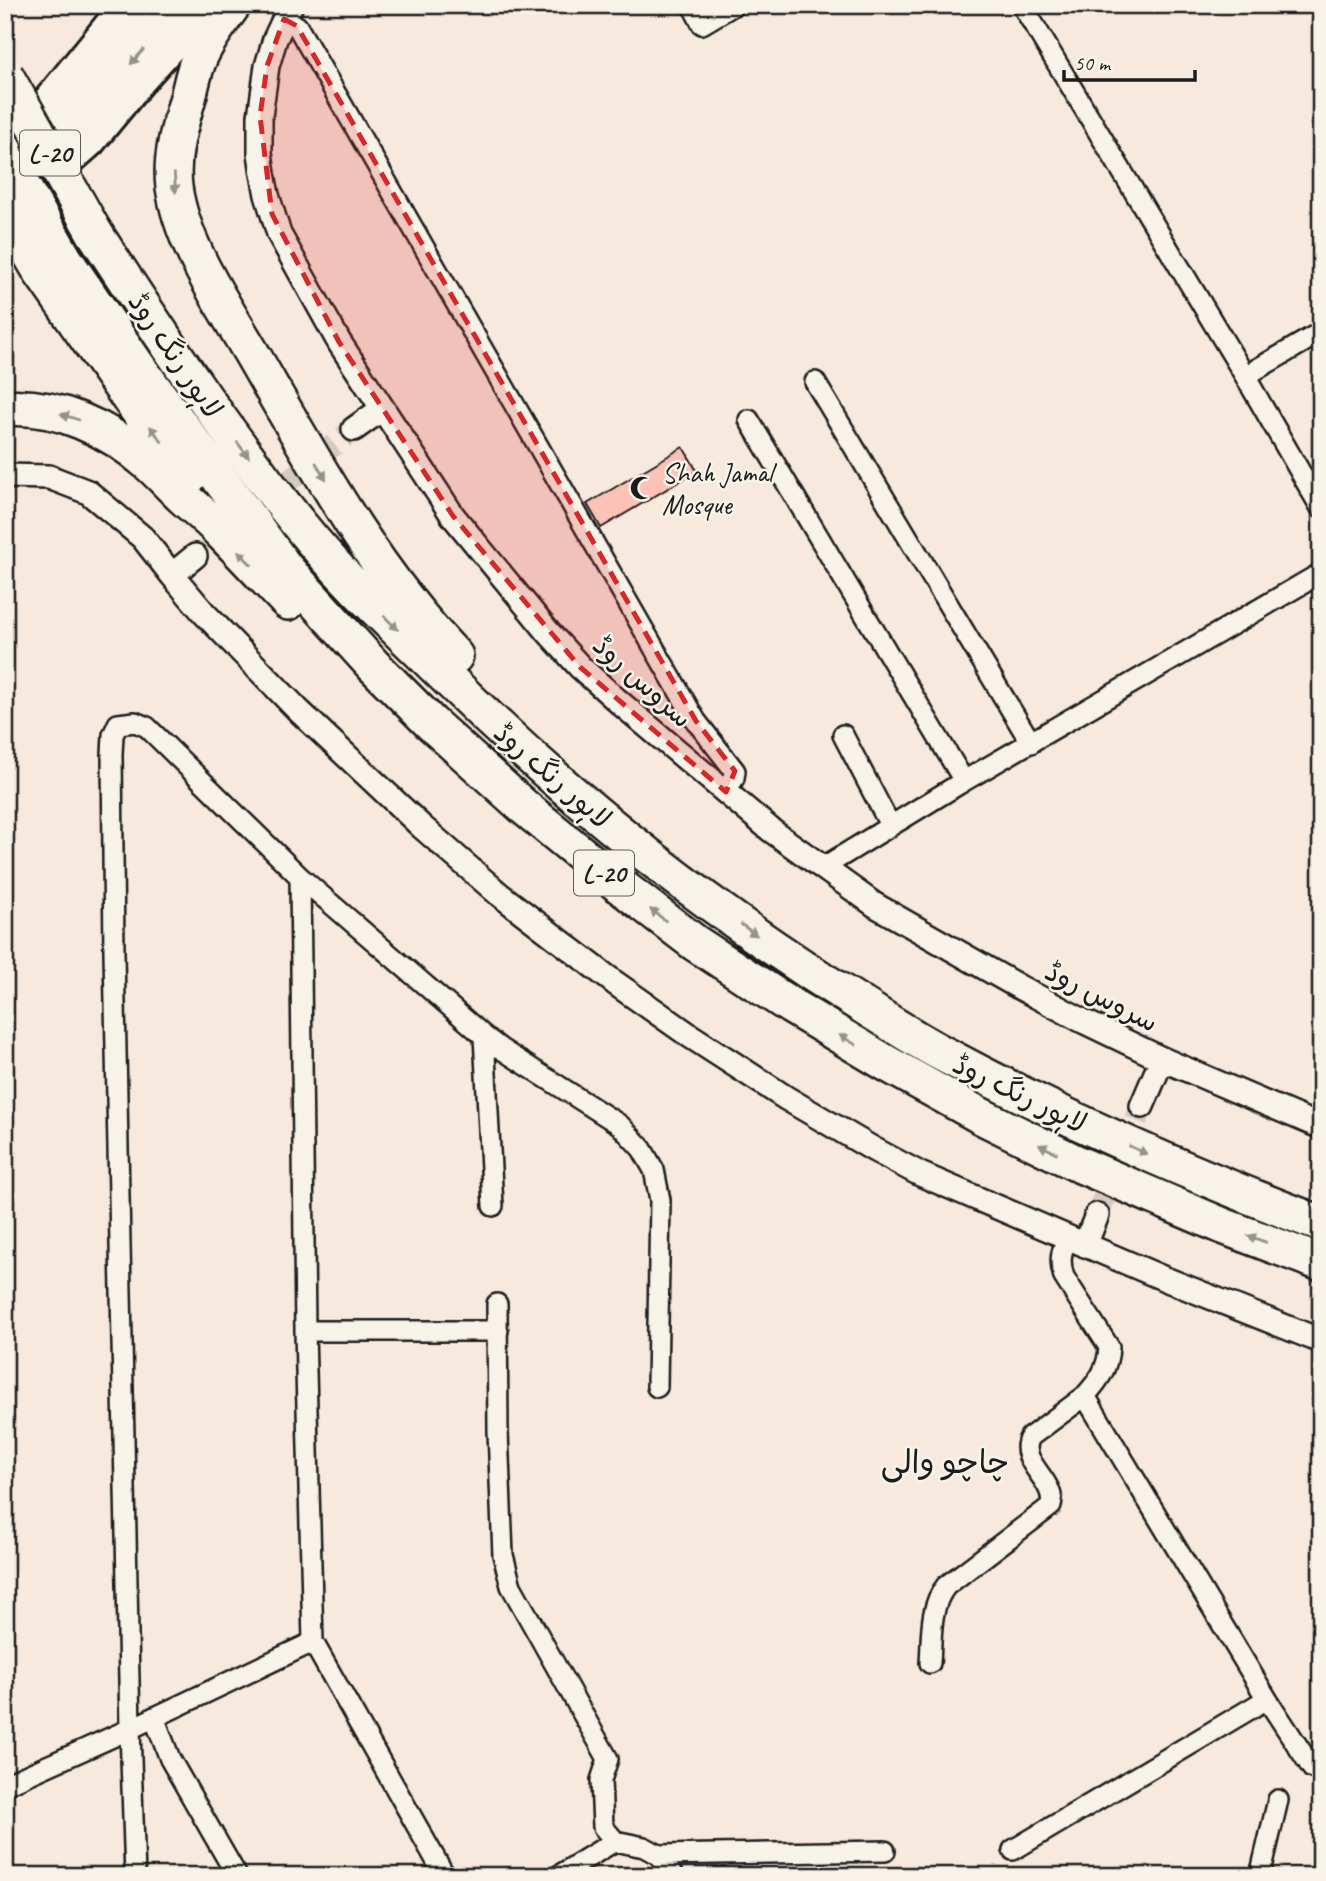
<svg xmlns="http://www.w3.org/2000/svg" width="1326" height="1881" viewBox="0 0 1326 1881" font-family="Caveat,'Playpen Sans Arabic',sans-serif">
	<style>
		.building { fill: #fdc2b7; stroke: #1c1c1c; stroke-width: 2 }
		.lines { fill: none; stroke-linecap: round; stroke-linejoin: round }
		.tertiary-tunnel { stroke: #d7cac1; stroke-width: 23; stroke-dasharray: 23 11; stroke-linecap: butt }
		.minor-casing { stroke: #1c1c1c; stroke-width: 24 }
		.tertiary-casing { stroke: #1c1c1c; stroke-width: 28 }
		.secondary-casing { stroke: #1c1c1c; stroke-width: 32 }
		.motorway-casing { stroke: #1c1c1c; stroke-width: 40 }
		.minor { stroke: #f7f3e8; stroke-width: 19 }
		.tertiary { stroke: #f7f3e8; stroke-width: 23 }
		.secondary { stroke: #f7f3e8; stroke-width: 26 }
		.motorway { stroke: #f7f3e8; stroke-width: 35 }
		.motorway-bridge-casing { stroke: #1c1c1c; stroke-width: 40; stroke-linecap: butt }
		.motorway-bridge { stroke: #f7f3e8; stroke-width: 35 }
		.oneway { fill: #94928c }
		.marked { fill: #d62828; fill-opacity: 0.2; stroke: #d62828; stroke-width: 5; stroke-dasharray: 14 9; stroke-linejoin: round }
		.labels { text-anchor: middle; stroke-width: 5; stroke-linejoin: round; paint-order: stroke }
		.shield { fill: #f7f3e8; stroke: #5e5c59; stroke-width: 2 }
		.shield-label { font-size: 26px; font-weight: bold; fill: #1c1c1c }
		.street-label { font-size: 28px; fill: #1c1c1c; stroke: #f7f3e8 }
		.poi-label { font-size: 28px; fill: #1c1c1c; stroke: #f7f3e8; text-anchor: start }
		.quarter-label { font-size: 32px; fill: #1c1c1c; stroke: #f7f3e8 }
	</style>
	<rect width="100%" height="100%" fill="#f8e9de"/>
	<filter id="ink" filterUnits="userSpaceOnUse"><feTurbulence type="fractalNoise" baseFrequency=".0143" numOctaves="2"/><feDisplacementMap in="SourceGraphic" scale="14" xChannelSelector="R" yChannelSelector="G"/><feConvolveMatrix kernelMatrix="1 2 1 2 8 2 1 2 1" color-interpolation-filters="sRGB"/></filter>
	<g filter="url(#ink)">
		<!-- building -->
		<path class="building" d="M683 447 697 471 601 528 587 504Z"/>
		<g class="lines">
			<!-- tertiary-tunnel -->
			<path class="tertiary-tunnel" d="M263 501 354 429
				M1097 1215 1142 1106"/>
			<!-- minor casing -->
			<g class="minor-casing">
				<path id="minor" d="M692 5 702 24 734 5
					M1022 5 1245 376 1321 508
					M284 19 297 26 696 721 735 771 734 778 726 792
					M1245 376 1321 332
					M815 382 1031 743
					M749 420 964 781
					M843 735 890 825
					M822 868 964 781 1321 573
					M300 877 305 1331 313 1642
					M484 1036 493 1206
					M1067 1238C1061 1252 1059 1262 1064 1277L1109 1347C1108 1369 1099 1380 1085 1396L1267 1699 1312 1768
					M497 1304 498 1432 503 1555 511 1586 608 1759 601 1780 603 1827 615 1841
					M305 1331H498
					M930 1663C932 1637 929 1607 946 1586L1051 1506C1057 1480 1016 1462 1030 1437L1085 1396
					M154 1717 170 1759 237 1876
					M5 1785 130 1729 313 1642 445 1876
					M1013 1850 1267 1699
					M659 1855 885 1851
					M135 1876 130 1729 114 953 112 754 113 735 118 724 135 722 147 727 300 877 484 1036 501 1049 620 1125 642 1149 654 1170 660 1200 657 1387
					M558 1876 615 1841 644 1847 659 1855 673 1876
					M1260 1876 1278 1800"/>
			</g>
			<!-- tertiary casing -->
			<g class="tertiary-casing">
				<path id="tertiary" d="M291 5 275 39 267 66 260 116V153L263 174 267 195 279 234 339 342 453 516 549 633 580 667 619 702 772 831 875 905 1019 987 1085 1022 1162 1059 1321 1127
					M354 429 382 409
					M5 476 49 477 88 492 143 538 172 575 204 613 298 710 422 827 499 894 615 983 689 1035 786 1098 873 1149 920 1174 1165 1279 1321 1341
					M172 575 195 556
					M1142 1106 1162 1059
					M1085 1245 1097 1215"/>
			</g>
			<!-- secondary casing -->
			<g class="secondary-casing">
				<path id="secondary" d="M24 128 124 5
					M47 163 182 5
					M5 164 58 114 154 5
					M17 208 91 143 143 80 210 5"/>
			</g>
			<!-- motorway casing -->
			<g class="motorway-casing">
				<path id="motorway" d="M233 5C222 20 209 37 201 54 195 66 192 81 189 94 180 125 170 155 174 187 182 245 223 304 252 354 312 458 371 568 455 656
					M94 232C159 332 224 431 298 523 342 578 394 626 444 675 569 799 711 912 862 1005 889 1022 916 1040 945 1055 1066 1120 1192 1175 1321 1224
					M65 260 140 370 286 569 372 664 431 723 524 807 619 885 695 943 791 1006 886 1063 981 1116 1076 1163 1223 1226 1321 1263
					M41 272 129 398 188 478
					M5 408C57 404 109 429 147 462 159 472 170 485 182 496 195 508 209 519 221 532 244 555 266 579 288 602"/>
			</g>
			<!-- minor -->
			<use href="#minor" class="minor"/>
			<!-- tertiary -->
			<use href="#tertiary" class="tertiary"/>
			<!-- secondary -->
			<use href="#secondary" class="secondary"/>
			<!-- motorway -->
			<use href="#motorway" class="motorway"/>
			<!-- motorway-bridge casing -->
			<g class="motorway-bridge-casing">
				<path id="motorway-bridge" d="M5 75 94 232
					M5 156 65 260
					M5 210 41 272"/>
			</g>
			<!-- motorway-bridge -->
			<use href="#motorway-bridge" class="motorway-bridge"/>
		</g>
		<!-- one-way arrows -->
		<defs><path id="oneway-solid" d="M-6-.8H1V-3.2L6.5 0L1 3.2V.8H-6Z" transform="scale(1.75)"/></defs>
		<g class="oneway">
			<use href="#oneway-solid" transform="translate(137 57) rotate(131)"/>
			<use href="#oneway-solid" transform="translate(175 183) rotate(86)"/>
			<use href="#oneway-solid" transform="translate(70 417) rotate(-162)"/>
			<use href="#oneway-solid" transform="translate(156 434) rotate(-127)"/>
			<use href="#oneway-solid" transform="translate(243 450) rotate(53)"/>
			<use href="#oneway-solid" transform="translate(321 471) rotate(58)"/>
			<use href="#oneway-solid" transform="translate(245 558) rotate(-134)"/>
			<use href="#oneway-solid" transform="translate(391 623) rotate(45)"/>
			<use href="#oneway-solid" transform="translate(658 915) rotate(-143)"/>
			<use href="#oneway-solid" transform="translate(749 930) rotate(35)"/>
			<use href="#oneway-solid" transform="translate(848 1040) rotate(-149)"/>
			<use href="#oneway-solid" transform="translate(1048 1149) rotate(-154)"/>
			<use href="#oneway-solid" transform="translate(1138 1150) rotate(25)"/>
			<use href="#oneway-solid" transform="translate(1257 1239) rotate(-160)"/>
		</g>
	</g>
	<!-- marked area -->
	<path class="marked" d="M284 19 297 26 696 721 735 771 726 792 580 667 453 516 339 342 272 214 260 116 267 66Z"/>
	<!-- icons -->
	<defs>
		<g id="mosque-bare" transform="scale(1.89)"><path d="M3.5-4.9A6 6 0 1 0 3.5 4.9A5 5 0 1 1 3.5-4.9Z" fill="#1c1c1c" stroke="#f7f3e8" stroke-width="2.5" paint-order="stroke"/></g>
	</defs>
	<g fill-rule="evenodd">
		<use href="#mosque-bare" x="642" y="488"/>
	</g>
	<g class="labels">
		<!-- shield labels -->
		<g class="shield">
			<rect x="20" y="130.5" width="60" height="45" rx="5"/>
			<rect x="574" y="850.5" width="60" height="45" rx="5"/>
		</g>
		<g class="shield-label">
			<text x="50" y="162">L-20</text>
			<text x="604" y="882">L-20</text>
		</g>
		<!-- street labels -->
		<g class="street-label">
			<text transform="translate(176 355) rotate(56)" y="10">لاہور رنگ روڈ</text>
			<text transform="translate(643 681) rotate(42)" y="10">سروس روڈ</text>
			<text transform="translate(553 775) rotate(41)" y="10">لاہور رنگ روڈ</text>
			<text transform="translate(1102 996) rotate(27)" y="10">سروس روڈ</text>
			<text transform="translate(1020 1093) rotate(26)" y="10">لاہور رنگ روڈ</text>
		</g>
		<!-- poi labels -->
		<g class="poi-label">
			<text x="662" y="482">Shah Jamal<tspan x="662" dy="32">Mosque</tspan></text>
		</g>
		<!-- quarter labels -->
		<g class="quarter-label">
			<text x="945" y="1473">چاچو والی</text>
		</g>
	</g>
	<!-- margin -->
	<rect width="1326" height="1881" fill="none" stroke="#f7f3e8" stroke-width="28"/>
	<rect x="14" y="14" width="1298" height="1853" fill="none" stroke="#1c1c1c" stroke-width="2.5" filter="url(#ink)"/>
	<!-- scale -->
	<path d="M1064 70v10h131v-10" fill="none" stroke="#1c1c1c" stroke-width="3.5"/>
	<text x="1074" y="70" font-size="21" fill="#1c1c1c" stroke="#f7f3e8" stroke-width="5" paint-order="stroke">50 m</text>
</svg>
